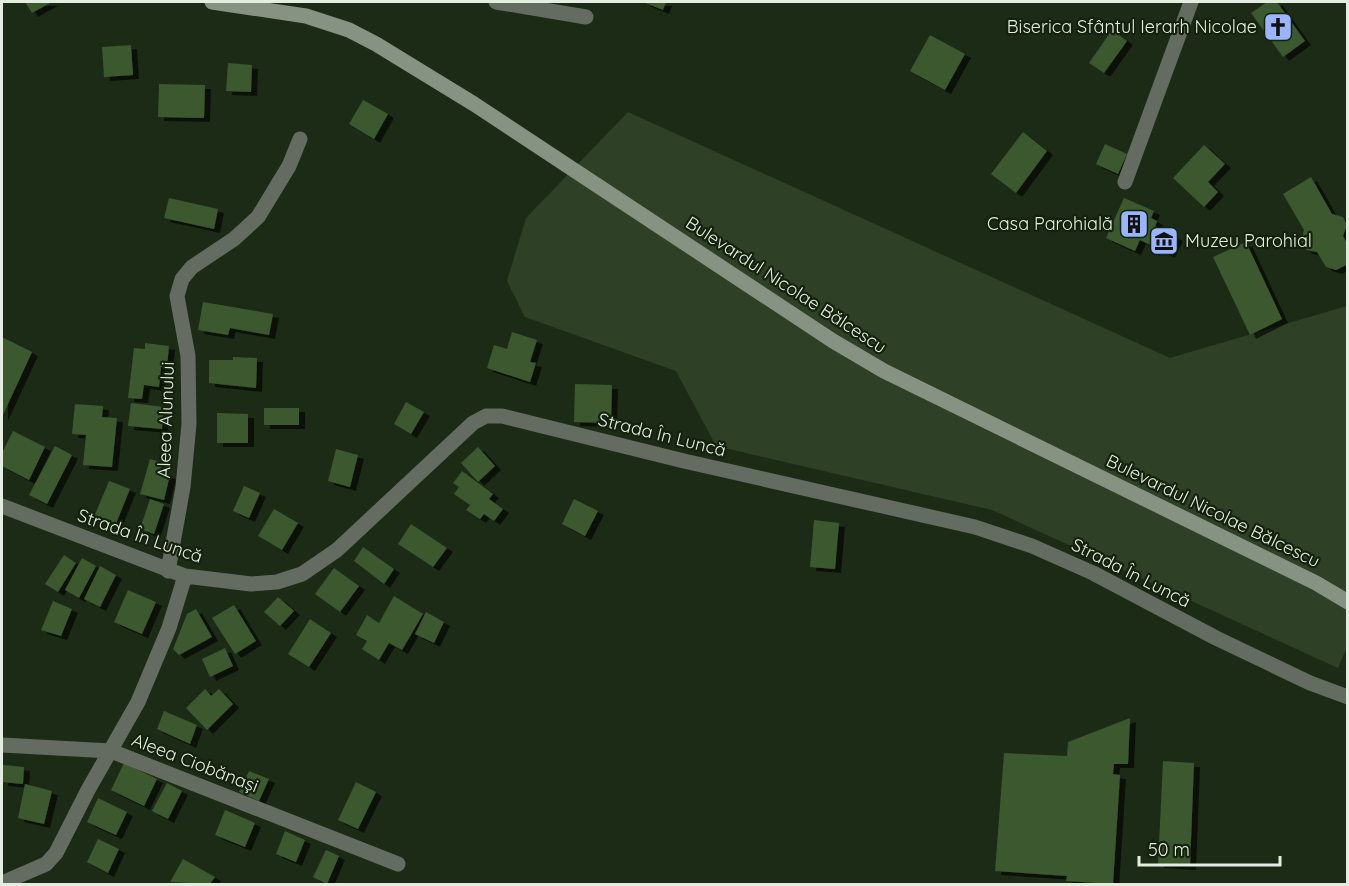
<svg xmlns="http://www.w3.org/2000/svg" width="1349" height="886" viewBox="0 0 1349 886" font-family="Quicksand,sans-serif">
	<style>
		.green { fill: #2e4126 }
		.building { fill: #3b582e; filter: url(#shadow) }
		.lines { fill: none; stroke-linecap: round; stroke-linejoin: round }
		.street { stroke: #646c61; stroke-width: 15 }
		.secondary { stroke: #879382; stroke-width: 15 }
		.labels { text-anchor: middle; stroke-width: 4.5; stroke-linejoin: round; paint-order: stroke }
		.poi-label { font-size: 18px; fill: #e3ede0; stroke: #13210d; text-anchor: end }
		.street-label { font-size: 18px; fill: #e3ede0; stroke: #13210d }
	</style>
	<defs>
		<filter id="shadow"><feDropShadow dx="6" dy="4" stdDeviation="0" flood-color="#0009"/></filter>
	</defs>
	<rect width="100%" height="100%" fill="#1c2b16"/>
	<!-- green -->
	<path class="green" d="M628 112 1170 358 1347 306V647L1338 668 992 510 716 446 676 371 525 317 507 281 526 218Z"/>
	<!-- building -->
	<path class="building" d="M25 2H52L32 13Z
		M643 2H666L663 10Z
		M1267 2H1277L1305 41 1283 57 1251 13Z
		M1112 30 1127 41 1104 73 1089 63Z
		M930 35 965 54 945 90 910 71Z
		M131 45 133 75 104 77 102 47Z
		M228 63 252 65 251 92 226 91Z
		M159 84 205 85 204 118 158 117Z
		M363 100 388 114 374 139 349 124Z
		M1023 132 1047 151 1016 193 991 174Z
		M1105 144 1127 154 1118 174 1096 164Z
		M1204 145 1225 164 1208 182 1218 192 1204 207 1173 178Z
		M1311 177 1332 214 1343 217 1347 225 1343 236 1348 245V264L1336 270 1326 267 1317 252 1306 250 1301 240 1304 230 1283 194Z
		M169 198 218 209 214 229 164 218Z
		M1124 198 1154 211 1151 218 1157 221 1155 227 1177 237 1169 254 1140 240 1135 251 1106 238Z
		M1246 242 1282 319 1250 335 1213 257Z
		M203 302 273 314 269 335 230 328 228 335 198 330Z
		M512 332 537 340 530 362 536 363 530 382 487 368 494 345 507 349Z
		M2 337 32 352 2 417Z
		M145 343 169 346 167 367H161L159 387 144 385 142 399 128 398 134 348 145 349Z
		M233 357 257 358 256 388 209 383V360H233Z
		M575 384 612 385 611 423 574 422Z
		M406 402 424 412 411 434 394 424Z
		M131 403 164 407 162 429 128 426Z
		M75 404 103 406 102 417 117 418 112 467 83 465 86 435 72 434Z
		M264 408H299V425H264Z
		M217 413 248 414V443H217Z
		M13 431 45 447 29 480 2 466V453Z
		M55 446 72 455 47 504 29 495Z
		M478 447 495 466 478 482 461 463Z
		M336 449 358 455 350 487 328 481Z
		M150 459 163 463 160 472 170 475 164 500 140 494Z
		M462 471 493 494 489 499 503 509 494 521 484 514 480 519 466 510 470 505 454 494 459 487 453 483Z
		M109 481 130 489 115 526 94 517Z
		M244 486 260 493 249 518 233 511Z
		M150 499 164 504 154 534 140 529Z
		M574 499 598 511 585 536 562 524Z
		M274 509 298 523 282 550 258 536Z
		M814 520 839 523 835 569 810 567Z
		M411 524 447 548 433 567 398 544Z
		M363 547 394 569 384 584 354 561Z
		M64 555 76 563 58 592 45 584Z
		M82 558 96 566 79 598 65 590Z
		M100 566 116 575 100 607 84 599Z
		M334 568 359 586 340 612 315 594Z
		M128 590 156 602 142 634 114 622Z
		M394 596 423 614 402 650 389 643 379 660 362 649 367 641 356 635 367 615 379 623Z
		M278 597 294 611 280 626 264 612Z
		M53 601 72 609 61 636 41 630Z
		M234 605 256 641 235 654 212 618Z
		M196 609 212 637 179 655 173 649 187 614Z
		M426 612 444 622 434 643 415 634Z
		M310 619 331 633 309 667 288 654Z
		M225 648 233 666 210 677 202 659Z
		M205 689 211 696 219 689 233 704 207 730 186 708Z
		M164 711 197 725 190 744 157 729Z
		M1130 718 1128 764H1114L1113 774 1120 775 1113 884 1066 881 1067 876 995 871 1004 753 1067 756 1068 742Z
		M1163 761 1194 763 1190 866 1158 864Z
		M124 763 157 779 144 806 111 790Z
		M3 765 24 767 23 784 2 782Z
		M249 771 269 779 259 801 239 792Z
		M356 782 376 792 358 829 338 820Z
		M167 783 182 791 168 819 152 811Z
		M25 784 52 791 44 824 18 818Z
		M98 798 127 812 116 835 87 822Z
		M225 810 255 823 245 847 215 835Z
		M285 831 305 840 296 862 276 854Z
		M98 839 119 849 108 873 87 862Z
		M326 850 339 856 327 884 313 877Z
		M183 859 215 877 210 884 170 882Z"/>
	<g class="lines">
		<!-- street -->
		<path class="street" d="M496 2 586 17
			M1125 182 1191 2
			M2 506 185 576 251 584 277 582 302 574 337 550 473 423 486 416H502L684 461 975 527 1032 546 1093 573 1216 638 1310 683 1348 697
			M168 571 183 487 189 424 188 356 177 296 182 279 192 267 234 239 258 217 289 166 300 139
			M2 745 111 751 398 864
			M2 883 46 864 56 853 88 790 138 702 169 628 185 576"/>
		<!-- secondary -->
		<path class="secondary" d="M212 2 306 16 349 30 376 44 474 104 833 341 884 371 1316 583 1348 602"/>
	</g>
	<!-- icons -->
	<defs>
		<g id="church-square" transform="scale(1.5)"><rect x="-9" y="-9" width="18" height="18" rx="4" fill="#9ab5fd" stroke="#13210d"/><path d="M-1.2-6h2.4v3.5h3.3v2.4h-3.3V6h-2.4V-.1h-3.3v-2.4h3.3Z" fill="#111"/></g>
		<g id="building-square" transform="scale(1.5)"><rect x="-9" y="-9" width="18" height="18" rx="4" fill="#9ab5fd" stroke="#13210d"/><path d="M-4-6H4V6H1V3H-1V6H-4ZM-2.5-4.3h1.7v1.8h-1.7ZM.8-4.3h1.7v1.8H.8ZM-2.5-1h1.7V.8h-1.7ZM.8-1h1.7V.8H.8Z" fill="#111"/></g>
		<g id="museum-square" transform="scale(1.5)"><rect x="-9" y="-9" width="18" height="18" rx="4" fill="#9ab5fd" stroke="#13210d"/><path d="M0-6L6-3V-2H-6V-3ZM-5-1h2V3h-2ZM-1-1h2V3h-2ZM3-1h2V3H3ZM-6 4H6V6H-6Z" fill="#111"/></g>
	</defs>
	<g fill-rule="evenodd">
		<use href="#church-square" x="1278" y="27"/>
		<use href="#building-square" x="1134" y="224"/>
		<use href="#museum-square" x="1164" y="241"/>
	</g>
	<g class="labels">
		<!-- poi labels -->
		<g class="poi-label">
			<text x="1257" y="33">Biserica Sfântul Ierarh Nicolae</text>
			<text x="1113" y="230">Casa Parohială</text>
			<text x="1185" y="247" text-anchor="start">Muzeu Parohial</text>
		</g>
		<!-- street labels -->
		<g class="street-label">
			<text transform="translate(786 285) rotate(33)" y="6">Bulevardul Nicolae Bălcescu</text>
			<text transform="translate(166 420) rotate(-88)" y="6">Aleea Alunului</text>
			<text transform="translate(662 435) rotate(14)" y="6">Strada În Luncă</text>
			<text transform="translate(1213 511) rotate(26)" y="6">Bulevardul Nicolae Bălcescu</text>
			<text transform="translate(140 536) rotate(19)" y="6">Strada În Luncă</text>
			<text transform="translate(1131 573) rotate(27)" y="6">Strada În Luncă</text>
			<text transform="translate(195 763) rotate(21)" y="6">Aleea Ciobănași</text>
		</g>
	</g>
	<!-- border -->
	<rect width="1349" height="886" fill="none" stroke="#e3ede0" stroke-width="6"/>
	<!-- scale -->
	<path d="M1139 856v9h141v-9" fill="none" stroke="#e3ede0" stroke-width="3"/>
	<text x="1148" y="856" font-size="18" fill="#e3ede0" stroke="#13210d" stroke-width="4.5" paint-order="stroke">50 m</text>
</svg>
